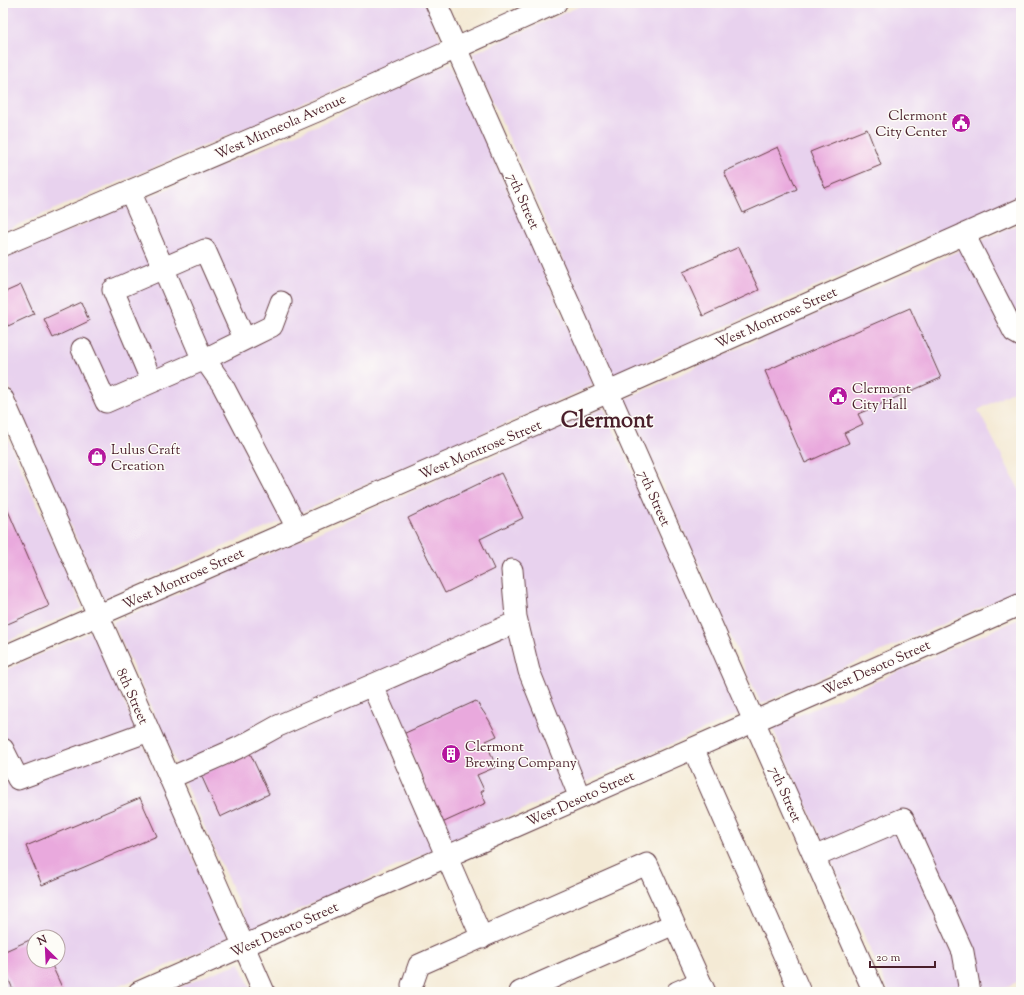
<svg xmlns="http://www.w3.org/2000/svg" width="1024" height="995" viewBox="0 0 1024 995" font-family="'Sorts Mill Goudy',serif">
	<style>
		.built { fill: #e8d2ee; fill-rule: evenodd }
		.building { fill: #e9a9dd }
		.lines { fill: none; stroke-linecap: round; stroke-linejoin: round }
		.minor-casing { stroke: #643d44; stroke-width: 23 }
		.minor { stroke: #fff; stroke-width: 21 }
		.labels { text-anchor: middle; stroke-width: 3; stroke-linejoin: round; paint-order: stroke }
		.poi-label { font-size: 14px; fill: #4a1f2b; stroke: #fdfcf7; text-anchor: start }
		.street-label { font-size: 14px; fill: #4a1f2b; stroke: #fdfcf7 }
		.town-label { font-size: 22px; font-weight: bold; fill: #4a1f2b; stroke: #fdfcf7 }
	</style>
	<rect width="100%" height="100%" fill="#fdfcf7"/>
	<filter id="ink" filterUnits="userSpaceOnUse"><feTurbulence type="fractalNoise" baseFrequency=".025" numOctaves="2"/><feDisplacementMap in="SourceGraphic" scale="8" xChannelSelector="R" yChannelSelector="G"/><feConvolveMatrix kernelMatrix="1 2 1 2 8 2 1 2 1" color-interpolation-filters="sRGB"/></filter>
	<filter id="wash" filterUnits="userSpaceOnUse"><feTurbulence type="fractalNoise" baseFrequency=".012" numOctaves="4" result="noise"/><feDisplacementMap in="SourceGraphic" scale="16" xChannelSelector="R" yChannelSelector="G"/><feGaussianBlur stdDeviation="0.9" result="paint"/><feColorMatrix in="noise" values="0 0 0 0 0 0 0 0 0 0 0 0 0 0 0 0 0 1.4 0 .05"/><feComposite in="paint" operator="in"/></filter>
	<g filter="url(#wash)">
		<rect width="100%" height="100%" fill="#f4ead5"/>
		<!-- built -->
		<path class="built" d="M3 3H425L441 40 319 97 3 231Z
			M587 3H1021V195L614 376 472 54Z
			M451 63 594 385 103 599 3 372V259L329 120Z
			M1021 223V387L978 410 1021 493V590L761 704 625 399Z
			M604 408 741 713 251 931 113 622Z
			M3 427 82 608 3 643Z
			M1021 618V980L995 992H889L772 727Z
			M92 631 230 939 105 992H3V671ZM34 937H58V961H34Z
			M240 963 252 992H168L215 972Z"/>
		<g id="blocks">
			<!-- building -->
			<path class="building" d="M867 129 881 165 825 188 810 152Z
				M778 147 797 189 743 213 724 172Z
				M739 247 759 290 703 316 683 272Z
				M21 285 34 314 8 326 3 315V293Z
				M81 302 89 321 53 338 44 319Z
				M910 308 941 378 858 414 863 424 844 433 849 443 805 463 765 371Z
				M501 473 523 518 480 539 494 569 445 593 408 518Z
				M3 499 49 606 3 626Z
				M476 701 489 720 497 736 486 741 496 767 477 775 484 790 481 792 486 803 442 823 403 734Z
				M250 753 269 794 220 817 201 775Z
				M140 798 157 836 42 885 26 846Z
				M34 938V961H50L64 992H14L3 966V952Z"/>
		</g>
	</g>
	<g filter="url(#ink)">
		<use href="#blocks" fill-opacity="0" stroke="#643d44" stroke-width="1"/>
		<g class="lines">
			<!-- minor casing -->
			<g class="minor-casing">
				<path id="minor" d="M436 3 874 992
					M130 191 199 351 222 384 297 528
					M964 234 1014 332 1021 336
					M3 245 324 108 556 3
					M82 349 106 402 205 359 272 326 281 302
					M152 382 113 290 205 250 244 338
					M3 399 264 992
					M512 570 516 617 529 671 580 798
					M3 657 586 402 1021 209
					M372 685 482 938
					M693 748 800 992
					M3 749 18 779 149 731
					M170 778 240 747 278 726 517 622
					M814 857 903 819 963 952 970 992
					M412 985 419 965 647 864 705 992
					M139 992 1021 604
					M520 992 674 924
					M677 992 700 982"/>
			</g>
			<!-- minor -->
			<use href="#minor" class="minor"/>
		</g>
	</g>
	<!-- icons -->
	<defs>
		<g id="civic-disc" transform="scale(1)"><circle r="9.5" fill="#b5179e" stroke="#fdfcf7"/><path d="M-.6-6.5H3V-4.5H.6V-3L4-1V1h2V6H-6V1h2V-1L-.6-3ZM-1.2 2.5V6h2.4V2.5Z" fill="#fff"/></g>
		<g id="shop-disc" transform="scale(1)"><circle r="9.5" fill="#b5179e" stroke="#fdfcf7"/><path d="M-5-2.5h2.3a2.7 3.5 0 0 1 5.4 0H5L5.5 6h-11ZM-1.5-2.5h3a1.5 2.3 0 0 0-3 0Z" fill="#fff"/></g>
		<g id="building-disc" transform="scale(1)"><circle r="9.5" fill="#b5179e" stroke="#fdfcf7"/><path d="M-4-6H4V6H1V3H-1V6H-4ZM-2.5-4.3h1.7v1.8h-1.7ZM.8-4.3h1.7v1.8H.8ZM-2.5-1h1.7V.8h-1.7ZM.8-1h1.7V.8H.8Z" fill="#fff"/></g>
	</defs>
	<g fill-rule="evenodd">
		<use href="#civic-disc" x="961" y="123"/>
		<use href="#civic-disc" x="838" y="396"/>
		<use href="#shop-disc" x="97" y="457"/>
		<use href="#building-disc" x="451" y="754"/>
	</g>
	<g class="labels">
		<!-- poi labels -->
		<g class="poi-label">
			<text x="947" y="120" text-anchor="end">Clermont<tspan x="947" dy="16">City Center</tspan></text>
			<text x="852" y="393">Clermont<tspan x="852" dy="16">City Hall</tspan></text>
			<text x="111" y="454">Lulus Craft<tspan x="111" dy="16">Creation</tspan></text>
			<text x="465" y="751">Clermont<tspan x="465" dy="16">Brewing Company</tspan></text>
		</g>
		<!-- street labels -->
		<g class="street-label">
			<text transform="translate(280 126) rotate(-24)" y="5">West Minneola Avenue</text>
			<text transform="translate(524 201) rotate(66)" y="5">7th Street</text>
			<text transform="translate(776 317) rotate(-24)" y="5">West Montrose Street</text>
			<text transform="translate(480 449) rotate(-23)" y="5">West Montrose Street</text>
			<text transform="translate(655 498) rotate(66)" y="5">7th Street</text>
			<text transform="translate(183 578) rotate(-24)" y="5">West Montrose Street</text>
			<text transform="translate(876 667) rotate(-24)" y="5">West Desoto Street</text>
			<text transform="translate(133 696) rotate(66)" y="5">8th Street</text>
			<text transform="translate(786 794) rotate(66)" y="5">7th Street</text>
			<text transform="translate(580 798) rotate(-24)" y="5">West Desoto Street</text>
			<text transform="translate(284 929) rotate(-24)" y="5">West Desoto Street</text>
		</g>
		<!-- town labels -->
		<g class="town-label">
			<text x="607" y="427">Clermont</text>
		</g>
	</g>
	<!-- margin -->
	<rect width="1024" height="995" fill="none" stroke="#fdfcf7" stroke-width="16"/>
	<!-- north arrow -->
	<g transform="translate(46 949) rotate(336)"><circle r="19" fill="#fdfcf7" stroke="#b5a4a5"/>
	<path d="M0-3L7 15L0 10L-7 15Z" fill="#b5179e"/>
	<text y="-6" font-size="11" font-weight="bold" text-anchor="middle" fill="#4a1f2b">N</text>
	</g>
	<!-- scale -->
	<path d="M870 961v6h65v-6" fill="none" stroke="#4a1f2b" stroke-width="2"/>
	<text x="876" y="961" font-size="12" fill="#4a1f2b" stroke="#fdfcf7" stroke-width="3" paint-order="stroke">20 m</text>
</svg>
